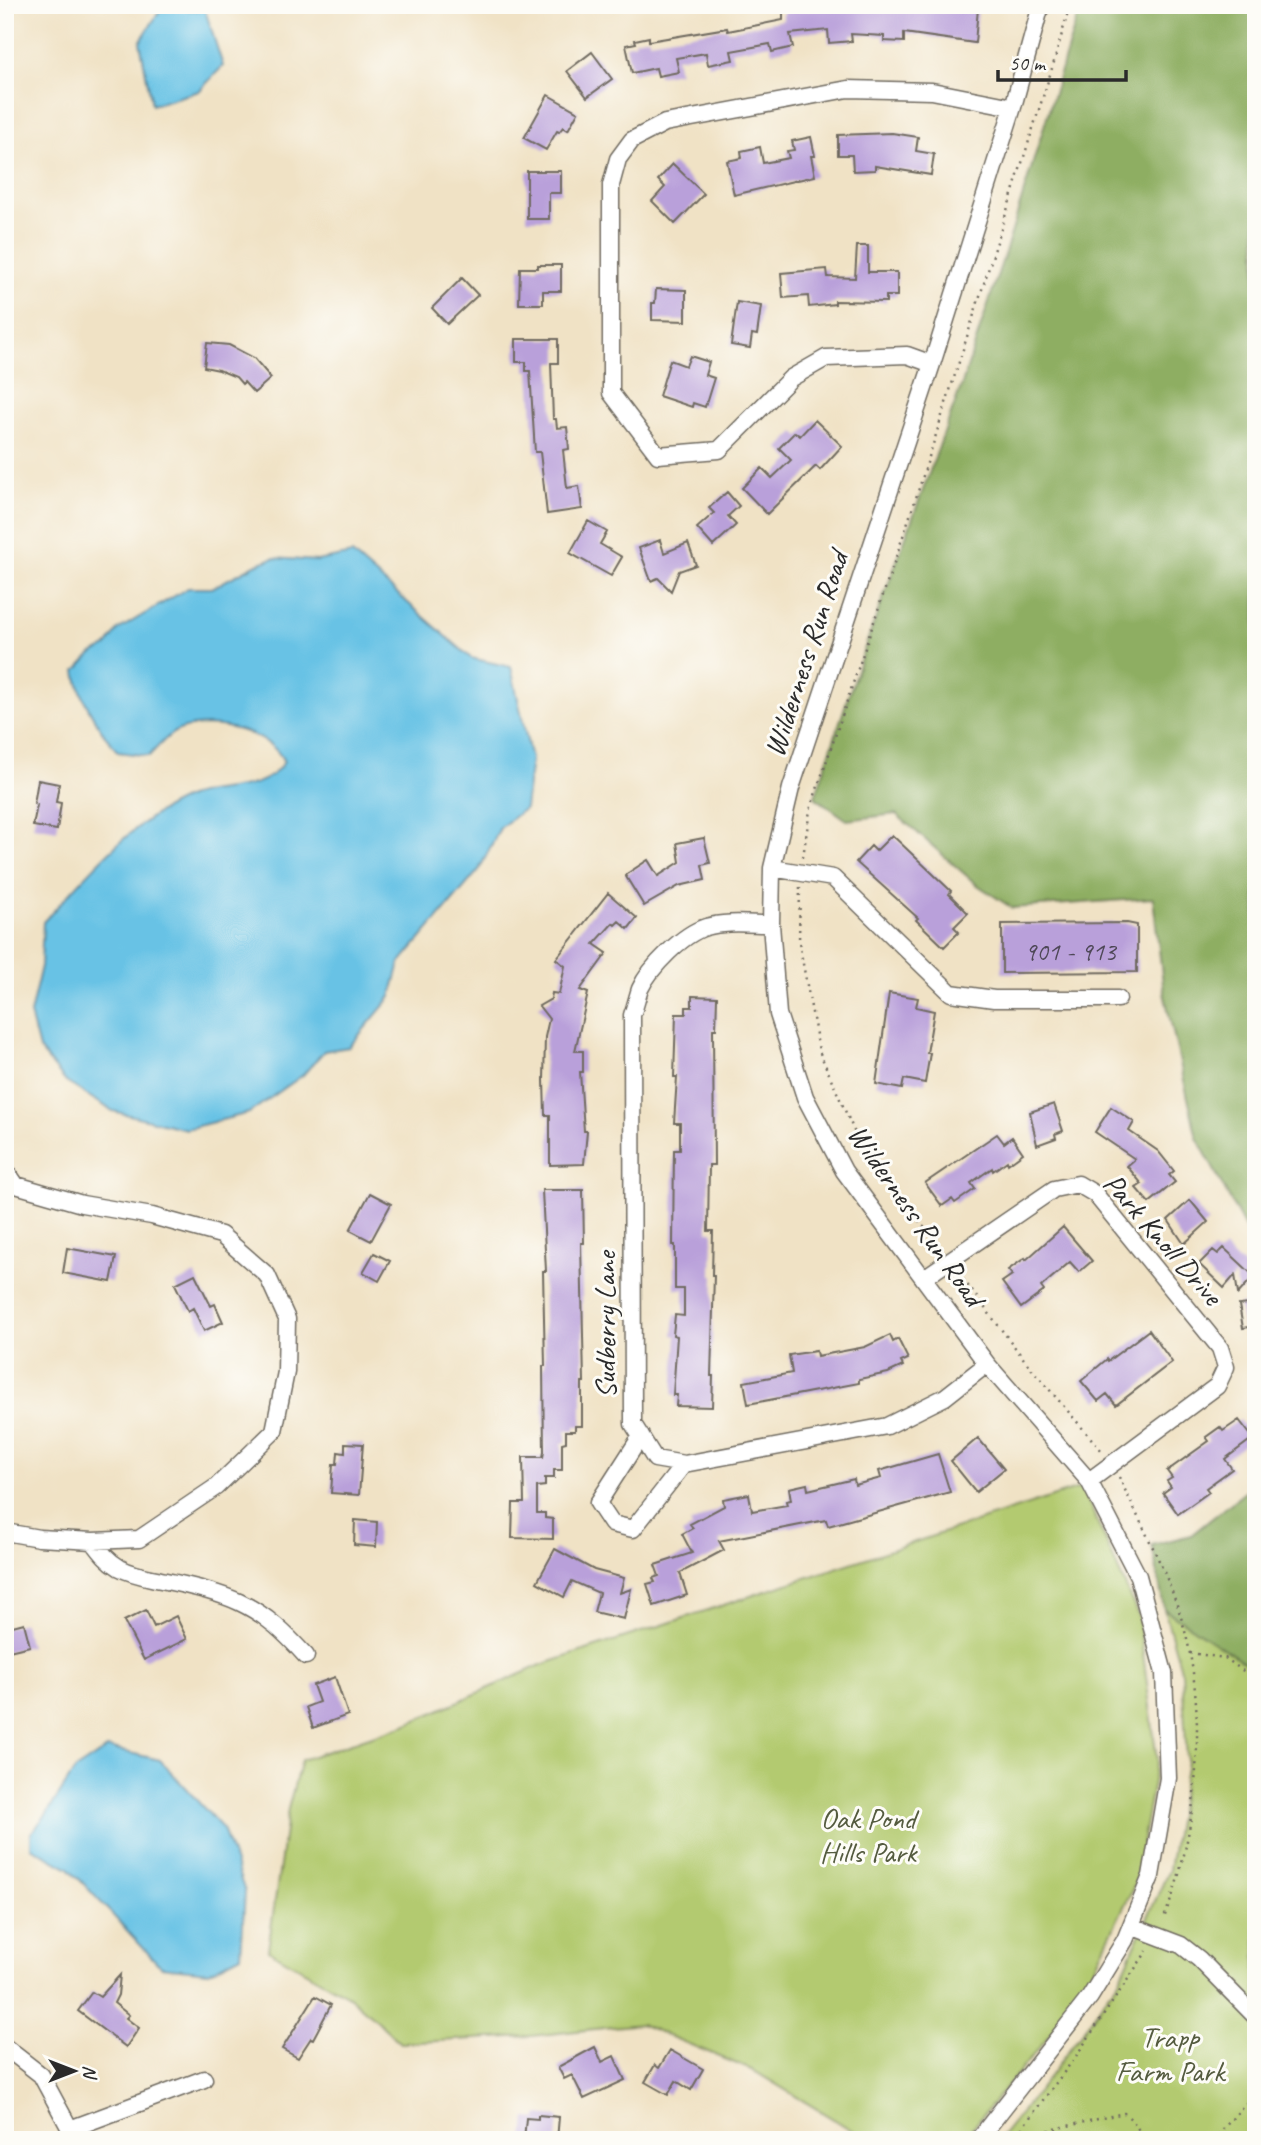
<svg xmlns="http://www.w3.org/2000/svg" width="1261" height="2145" viewBox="0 0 1261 2145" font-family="Caveat,sans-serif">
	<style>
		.green { fill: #b3ca6f; stroke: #6f7a4d; stroke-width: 2 }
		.forest { fill: #8eae62; stroke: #5c6c46; stroke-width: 2 }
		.water { fill: #67c2e5; stroke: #497688; stroke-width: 2 }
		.building { fill: #b9a0da }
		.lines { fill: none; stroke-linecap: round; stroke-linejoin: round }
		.minor-casing { stroke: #706b61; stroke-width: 19 }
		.path { stroke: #706b61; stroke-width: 2.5; stroke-dasharray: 2 5; stroke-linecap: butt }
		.minor { stroke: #fff; stroke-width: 16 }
		.labels { text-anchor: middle; stroke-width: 6; stroke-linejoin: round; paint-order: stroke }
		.number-label { font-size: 26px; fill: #4e4857 }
		.street-label { font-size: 30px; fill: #2b2b2b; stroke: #fdfcf7 }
		.park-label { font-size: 30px; fill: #545b3f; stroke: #fdfcf7 }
	</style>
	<rect width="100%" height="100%" fill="#fdfcf7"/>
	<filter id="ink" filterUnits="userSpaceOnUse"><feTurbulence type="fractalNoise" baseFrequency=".0143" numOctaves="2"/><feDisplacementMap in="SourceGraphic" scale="14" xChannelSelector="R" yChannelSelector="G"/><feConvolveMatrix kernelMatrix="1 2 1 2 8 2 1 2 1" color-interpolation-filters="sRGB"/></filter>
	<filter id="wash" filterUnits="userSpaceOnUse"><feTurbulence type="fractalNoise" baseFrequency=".00686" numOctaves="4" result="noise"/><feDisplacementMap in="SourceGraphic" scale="28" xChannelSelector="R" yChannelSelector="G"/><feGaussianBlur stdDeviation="1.57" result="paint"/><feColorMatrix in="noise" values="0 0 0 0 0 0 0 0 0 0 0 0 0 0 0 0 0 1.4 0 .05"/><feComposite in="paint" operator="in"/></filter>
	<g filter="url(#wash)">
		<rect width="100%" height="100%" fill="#f0e2c5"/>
		<!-- green -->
		<path class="green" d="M1082 1487 1138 1615 1157 1760 1135 1884 1077 2003 962 2140H868L754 2071 640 2024 531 2036 401 2043 350 1997 268 1950 288 1809 301 1760 405 1725 541 1665Z
			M1164 1609 1256 1670V2140H999L1051 2075 1121 1977 1169 1870 1187 1761 1182 1673Z"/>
		<!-- forest -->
		<path class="forest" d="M1081 5H1256V1248L1197 1138 1164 992 1153 898 1012 908 976 884 896 814 847 820 815 797 861 658 962 384 1012 231Z
			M1256 1480V1670L1164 1609 1152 1545 1191 1535 1245 1492Z"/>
		<!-- water -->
		<path class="water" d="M161 9 205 10 223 66 199 91 152 105 140 42Z
			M352 554 471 658 511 667 531 759 525 808 500 828 479 870 400 963 391 997 349 1047 324 1051 303 1075 249 1113 186 1129 113 1111 66 1082 39 1049 30 1014 41 966 43 922C86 877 128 823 186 798 219 784 261 796 284 762 271 730 202 715 173 733 164 739 156 749 149 756L118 752C99 729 80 700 76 671L91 655 107 646 118 630 188 588H212L255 565 273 558 317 561Z
			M108 1748 160 1760 223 1829 245 1892 241 1955 208 1972 161 1967 69 1868 31 1847V1833L46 1815 75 1770Z"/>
		<g id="blocks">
			<!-- building -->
			<path class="building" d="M868 5H906V7L945 12V5L978 8 975 43 904 33V42L884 41V36L851 34 852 41 829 43 828 30 790 34 793 47 772 52 770 44 731 51 733 60 708 65 706 53 676 58 679 72 658 76 656 68 632 73 626 45 636 43 635 40 649 37V41L727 28 728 31 783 20V12Z
				M592 52 612 79 587 97 567 71Z
				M548 95 578 112 568 130 563 127 559 132 557 131 546 150 524 138Z
				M892 133 918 137 916 151 934 154 931 175 875 166V170L853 171 852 155H838V135Z
				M811 137 815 156H811L815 176 734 195 727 161 742 158 741 151 760 147 763 163 789 158 787 151 794 150 792 141Z
				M673 164 704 194 675 224 652 201 665 187 658 180Z
				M527 171H561V193H549V219H527Z
				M857 246H868V272H897V296H886V302L835 301V304L809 307 808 296 783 298 781 273 827 269 828 277 855 278Z
				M538 265H561V291H543V304H519L520 268H538Z
				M462 278 478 295 447 324 432 308Z
				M656 289 686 290V321L652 320V303H655Z
				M737 302 761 306 757 335 752 334 750 348 731 345Z
				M516 339H558V363H551L553 419H556L557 428 567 427 569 449 563 450 567 488 579 486 582 509 547 514 540 452H535L530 371H526V362H516Z
				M207 343 229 345 254 358 271 378 254 393 244 382 242 384 236 377 219 370 204 367Z
				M690 356 709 362 705 375 714 378 705 407 693 403 692 407 659 396 670 360 686 366Z
				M815 420 842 446 820 470 816 466 767 514 742 488 762 468 772 478 791 460 779 448 795 432 800 436Z
				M727 492 739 506 728 516 736 525 713 546 697 528 714 513 709 508Z
				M588 521 607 532 600 544 622 557 611 576 570 553Z
				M660 540 664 553 688 543 696 565 679 571 671 591 658 578 651 581 639 548Z
				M38 780 59 784 56 802 61 803 57 830 33 826 37 805 34 804Z
				M892 835 951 891 949 894 968 913 954 927 959 932 944 947 916 920 918 918 856 862 871 846 876 851Z
				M704 838 710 863 702 865 705 880 679 886 644 906 625 875 648 860 658 876 680 862 677 843Z
				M608 893 637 918 628 929 619 921 615 925 613 923 594 944 607 953 580 990 588 993 575 1051H583V1072H580L584 1131H587L584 1164 550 1165V1115H545L544 1080 545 1037 549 1019 539 1006 551 999 552 993 559 994 565 966 556 959Z
				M1127 923 1137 925V972L1002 973V924Z
				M889 993 918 998 916 1007 934 1011 927 1053H930L925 1083 904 1079 902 1089 876 1084Z
				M692 996 717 997 716 1029H713L714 1165H709L708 1231H713L712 1275H714L711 1376H713L712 1407 676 1406 677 1395H673L677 1336 673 1335 675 1315 684 1316V1289H675V1245H673L674 1150H680V1123H674L677 1077H674L676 1014H686V1007H692Z
				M1054 1104 1063 1131 1055 1134 1056 1138 1037 1145 1030 1112Z
				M1111 1107 1134 1122 1129 1131 1158 1151 1174 1171 1169 1175 1175 1182 1149 1203 1136 1188 1142 1184 1127 1166 1135 1159 1095 1132Z
				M997 1134 1004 1143 1012 1137 1023 1153 1008 1164 1007 1161 993 1171 992 1168 971 1183 975 1189 955 1203 952 1199 942 1206 925 1183Z
				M542 1190H583L584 1243H581L584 1382H582V1426H575V1431H566V1442L562 1443V1470H554V1478H545V1486L537 1487V1513H545V1518L553 1519V1539L512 1538 513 1503H524L523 1457H543L544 1452 543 1366H545L543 1271H546Z
				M370 1193 391 1204 371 1241 350 1230Z
				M1190 1200 1208 1222 1184 1244 1168 1220Z
				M1063 1227 1092 1261 1079 1272 1070 1262 1041 1287 1044 1291 1021 1308 1002 1282 1012 1275 1008 1270 1025 1258 1026 1260Z
				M67 1248 116 1257 111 1282 63 1273Z
				M1224 1248 1254 1276 1238 1294 1235 1275 1224 1288 1199 1264 1213 1250 1218 1254Z
				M374 1253 390 1261 379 1281 363 1272Z
				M195 1274 211 1306 215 1304 223 1322 204 1331 193 1308 188 1311 175 1284Z
				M1256 1303V1326L1243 1328 1239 1305Z
				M1149 1330 1172 1362 1116 1405 1107 1394 1098 1401 1081 1381 1107 1359 1108 1361Z
				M890 1335 893 1342 898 1339 908 1359 901 1362 903 1366 888 1373 859 1379V1383L748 1404 744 1382 792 1373 789 1355 816 1351 817 1356 865 1347Z
				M1239 1420 1253 1438 1225 1459 1232 1469 1206 1488 1209 1492 1178 1514 1163 1493 1171 1487 1167 1481 1172 1478 1167 1471 1209 1441 1206 1437 1220 1427 1223 1431Z
				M978 1438 1004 1469 976 1492 951 1461Z
				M345 1443 363 1444 359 1495 331 1493 333 1464H337L338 1452 345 1453Z
				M938 1454 950 1492 828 1526 826 1520 719 1541 724 1550 680 1573 687 1595 654 1606 647 1584 655 1582 653 1578 659 1576 655 1565 692 1553 682 1534 693 1528 690 1524 724 1506 723 1499 749 1494 752 1511 787 1505 786 1501 791 1500 789 1488 807 1484 808 1490 854 1479 855 1485 881 1478 879 1471Z
				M355 1520 377 1522 376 1547 354 1545Z
				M555 1549 594 1570 624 1578 620 1593 631 1589 624 1619 594 1612 599 1593 572 1581 564 1597 537 1582Z
				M146 1610 154 1627 176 1616 187 1639 144 1660 124 1621Z
				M24 1623 30 1646 5 1652V1628Z
				M335 1677 348 1715 313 1728 306 1707 319 1702 313 1685Z
				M120 1975 118 1995 114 2003 129 2015 126 2018 139 2028 126 2047 78 2011 92 1992 100 1997Z
				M315 1996 331 2005 313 2039 311 2038 298 2058 282 2049Z
				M595 2047 602 2062 614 2056 625 2080 584 2099 572 2075 564 2079 558 2067Z
				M670 2050 703 2069 691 2090 676 2081 668 2095 645 2082 655 2065 659 2068Z
				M538 2115 559 2117 557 2140H524L526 2118 538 2119Z"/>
		</g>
	</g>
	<g filter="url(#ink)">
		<use href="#blocks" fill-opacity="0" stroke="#706b61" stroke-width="2"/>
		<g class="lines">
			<!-- minor casing -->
			<g class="minor-casing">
				<path id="minor" d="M932 364 907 355 826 358 791 378 719 450 658 455 611 393V185L618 159 632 140 665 123 848 89 932 91 1013 107
					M772 868 833 878 951 993 994 999H1118
					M771 924C750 924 726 921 706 927 683 934 650 967 640 989 637 998 635 1007 632 1015L633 1424 655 1459 684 1464 887 1426 945 1397 987 1364
					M5 1169 16 1185 82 1204 152 1216 221 1235 267 1275 287 1319 286 1372 274 1431 216 1487 139 1539 93 1541 39 1538 5 1532
					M924 1278 1054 1189 1078 1184 1095 1194 1220 1348 1226 1367 1217 1386 1089 1481
					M641 1436 598 1503 612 1524 633 1529 684 1464
					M93 1541C101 1552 108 1561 120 1568 133 1575 147 1577 161 1580 187 1585 215 1591 239 1602 267 1615 286 1634 306 1656
					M1131 1926 1181 1945 1199 1959 1256 2017
					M5 2047 41 2075 70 2129 71 2140
					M70 2129 204 2079
					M978 2140 1090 1997 1125 1940 1151 1876 1168 1778 1164 1673 1138 1576 1089 1481 987 1364 844 1171 805 1097 778 1014 771 924 772 868 791 788 932 364 1013 107 1041 5"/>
			</g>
			<!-- path -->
			<path class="path" d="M803 857 810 810 915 501 1054 62 1070 5
				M800 887 799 942 819 1051 861 1147 941 1249
				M959 1274 1030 1367 1102 1451
				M1119 1477C1145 1534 1179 1591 1190 1654 1205 1735 1196 1844 1163 1920
				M1190 1653 1225 1658 1256 1680
				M1013 2140 1074 2059 1147 1951
				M1022 2140 1037 2133 1124 2113 1133 2121 1145 2140
				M1213 2140 1256 2092"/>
			<!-- minor -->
			<use href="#minor" class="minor"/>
		</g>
	</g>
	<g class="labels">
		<!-- number labels -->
		<g class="number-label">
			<text x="1070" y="960">901 - 913</text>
		</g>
		<!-- street labels -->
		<g class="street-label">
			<text transform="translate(806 654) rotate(-72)" y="10">Wilderness Run Road</text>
			<text transform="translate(916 1215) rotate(55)" y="10">Wilderness Run Road</text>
			<text transform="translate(1163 1239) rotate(49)" y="10">Park Knoll Drive</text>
			<text transform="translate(605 1325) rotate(-90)" y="10">Sudberry Lane</text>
		</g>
		<!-- park labels -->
		<g class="park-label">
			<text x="868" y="1828">Oak Pond<tspan x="868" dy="34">Hills Park</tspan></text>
			<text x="1170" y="2047">Trapp<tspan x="1170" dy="34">Farm Park</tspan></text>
		</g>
	</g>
	<!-- margin -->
	<rect width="1261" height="2145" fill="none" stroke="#fdfcf7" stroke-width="28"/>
	<!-- north arrow -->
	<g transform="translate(74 2071) rotate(90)" stroke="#fdfcf7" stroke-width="5" paint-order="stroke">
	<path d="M0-5L12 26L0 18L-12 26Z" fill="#2b2b2b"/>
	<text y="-10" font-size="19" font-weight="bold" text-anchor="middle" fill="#2b2b2b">N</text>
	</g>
	<!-- scale -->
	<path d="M998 70v10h128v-10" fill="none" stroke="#2b2b2b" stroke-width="3.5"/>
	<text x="1009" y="70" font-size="21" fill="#2b2b2b" stroke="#fdfcf7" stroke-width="5" paint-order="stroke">50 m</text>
</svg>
